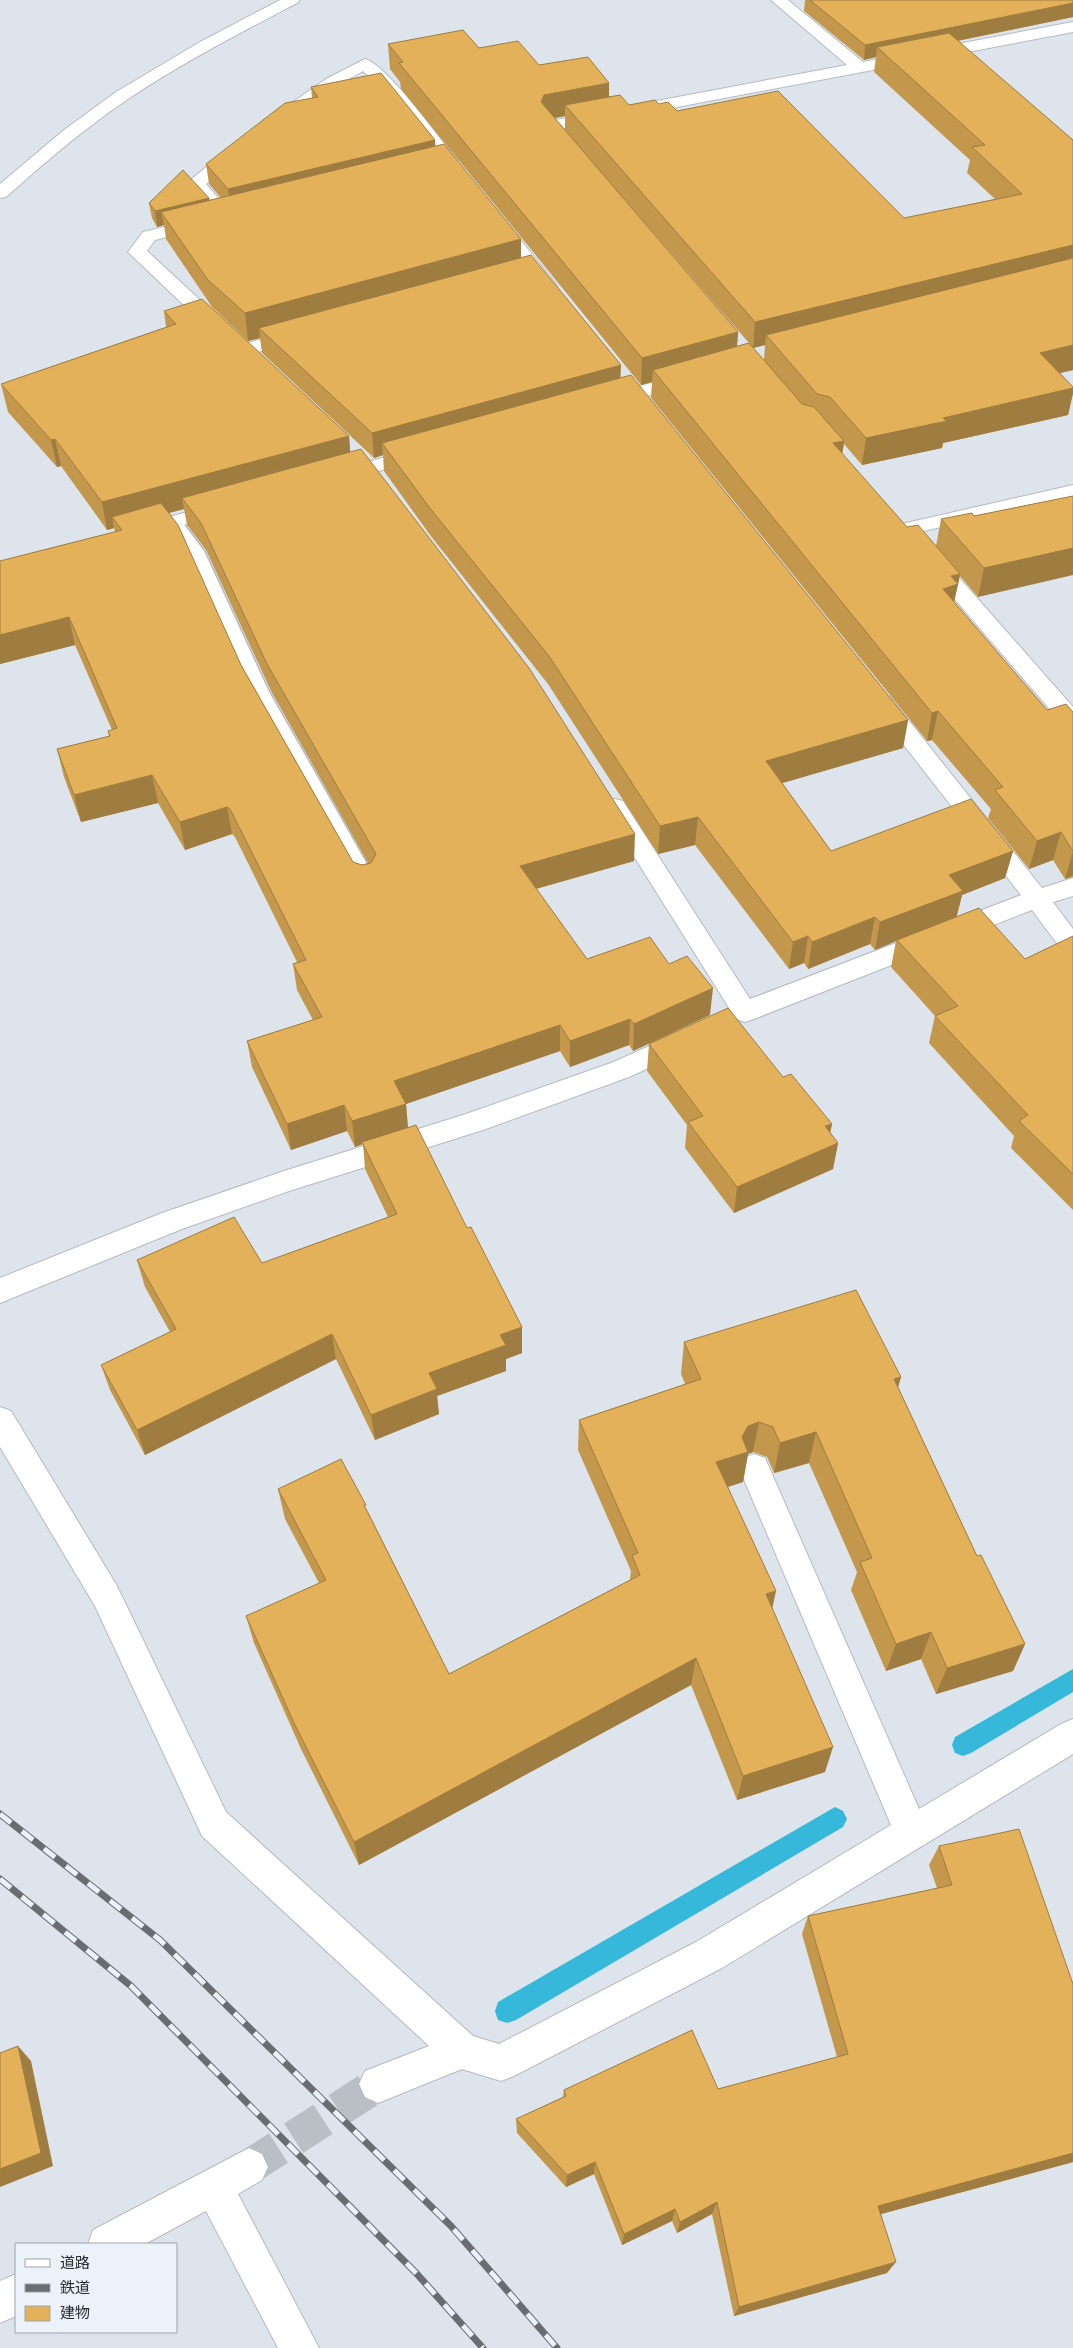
<svg xmlns="http://www.w3.org/2000/svg" width="1073" height="2348" viewBox="0 0 1073 2348" font-family="'Open Sans','Noto Sans JP',sans-serif">
	<style>
		.lines { fill: none; stroke-linecap: round; stroke-linejoin: round }
		.stream { fill: #36b8db; fill-rule: evenodd }
		.street-tunnel { stroke: #babfc6; stroke-width: 35; stroke-dasharray: 35 18; stroke-linecap: butt }
		.lane-casing { stroke: #b4bac2; stroke-width: 3 }
		.street-casing { stroke: #b4bac2; stroke-width: 2 }
		.lane { fill: #fff; fill-rule: evenodd }
		.street { fill: #fff; fill-rule: evenodd }
		.rail-casing { stroke: #696d72; stroke-width: 7 }
		.rail { stroke: #ebf2fa; stroke-width: 5; stroke-dasharray: 14; stroke-linecap: butt }
		.wall { fill: #c3984d; fill-rule: evenodd }
		.shaded-wall { fill: #9f7c3f }
		.building { fill: #e3b15a; stroke: #9f7c3f }
	</style>
	<rect width="100%" height="100%" fill="#dee4ec"/>
	<g class="lines">
		<!-- stream -->
		<path class="stream" d="M1073 1669V1692L971 1753 963 1756 955 1753 952 1745 955 1737Z
			M835 1807 843 1811 847 1819 843 1827 516 2020 507 2023 498 2020 495 2011 498 2002Z"/>
		<!-- street-tunnel -->
		<path class="street-tunnel" d="M249 2167 378 2084"/>
		<!-- lane casing -->
		<g class="lane-casing">
			<path id="lane" d="M172 516 179 518 204 551 269 692 377 882 373 888 365 890 357 888 247 692 184 552 162 522 165 518Z"/>
		</g>
		<!-- street casing -->
		<g class="street-casing">
			<path id="street" d="M280 0H300L297 3C240 33 182 63 128 99 85 128 45 162 6 197L0 198V184L64 130 116 92 200 42Z
				M771 0H788L863 62 1073 22V32L561 129 577 148 575 152C560 155 549 137 542 126L544 122 550 121 847 65Z
				M365 59C386 64 440 139 456 159L458 163 456 167H444L380 87 363 71 338 85 281 123H269L267 120 326 79Z
				M236 146 242 147 244 151 242 155 206 184 235 217 232 221H220L187 183 230 147Z
				M497 217 503 218 554 282 557 286 554 290H542L491 226 488 222 491 218Z
				M202 218 208 219 211 223 208 227 155 240 147 251 225 323 227 327 225 331H211L128 252 143 232Z
				M296 330 303 332 305 336 303 340 243 356 236 354 234 350 236 346Z
				M688 373 695 375 698 379 695 383 606 407 599 405 596 401 599 397Z
				M418 448 425 450 428 454 425 458 339 482 332 480 329 476 332 472Z
				M1073 485V497L906 535 899 533 896 529 899 525 906 523Z
				M221 503 228 505 231 509 228 513 139 537 132 535 129 531 132 527Z
				M933 555 940 556 1073 707V730L1065 727 926 566 922 561 926 556Z
				M882 695 890 697 1042 888 1073 878V896L1053 902 1073 929V956L1064 953 1032 910 754 1019 745 1022 736 1019 603 807 607 801 615 799 623 801 750 999 1021 895 874 707 871 702 874 697Z
				M683 1031 692 1034 696 1041 692 1048 629 1077 483 1130 289 1191 182 1229 0 1303V1278L162 1213 284 1171 466 1114 611 1063Z
				M0 1407 11 1411 117 1586 226 1812 473 2036 499 2044 696 1942 891 1825 739 1468 743 1458 754 1454 765 1458 919 1809 1061 1724 1073 1719V1754L722 1968 514 2076 501 2081 462 2069 378 2103 365 2097 359 2084 365 2071 429 2046 202 1836 95 1606 0 1447Z
				M249 2148 262 2154 268 2167 262 2180 238 2194 319 2348H278L206 2211 145 2244H88L93 2230Z
				M16 2274V2316L0 2323V2281Z"/>
		</g>
		<!-- lane -->
		<use href="#lane" class="lane"/>
		<!-- street -->
		<use href="#street" class="street"/>
		<!-- rail casing -->
		<g class="rail-casing">
			<path id="rail" d="M0 1814 160 1940 451 2226 557 2348
				M0 1879 131 1986 417 2274 483 2348"/>
		</g>
		<!-- rail -->
		<use href="#rail" class="rail"/>
	</g>
	<!-- wall -->
	<path class="wall" d="M805 0H1073V17L958 41 1073 140V370L1060 373 1073 387V393L1068 415 943 443 942 448 862 465 844 444 842 454 907 527 936 546 941 519 974 516 1073 496 978 597 960 576 954 602 1047 710 1073 712V877L1065 879 1053 860 1029 869 988 818 991 809 932 740 927 741 651 398 652 382 641 385 401 89 400 82 390 69 388 44 479 48 539 65 629 105 659 104 677 111 904 218 995 199 967 173 970 160 874 72 876 57 864 60 804 11ZM565 116V130L555 118ZM615 188 715 304 749 343 737 346 738 332ZM765 345 764 360 753 348Z
		M311 87 435 140V146L521 258 620 379 908 720 903 748 782 783 831 851H1013L1005 878 962 895 957 916 1025 959 1073 936V1210L1011 1148 1014 1136 929 1043 935 1016 891 967 896 941 875 950 870 944 808 969 804 963 789 969 695 845 658 854 548 684 430 535 384 471 383 455 374 458 262 353 260 338 248 341 212 307 166 239 164 225 157 227 152 218 149 203 209 198 210 200 221 198 209 184 206 164 312 98Z
		M164 311 349 436 350 452 634 861 536 889 587 959 669 964 710 1015 633 1051 629 1045 570 1067 560 1051 406 1104 408 1127 467 1228 522 1327V1353L506 1359V1371L437 1396 439 1414 375 1440 336 1359 145 1455 110 1390 101 1365 170 1332 145 1287 137 1260 262 1263 388 1217 365 1169 363 1144 355 1147 347 1131 291 1150 252 1067 247 1041 313 1020 297 990 293 964 297 962 235 837 232 834 185 850 158 803 81 822 64 777 57 749 109 736 108 731 112 730 75 645 0 664V561L115 532 114 528 107 530 61 466 57 467 8 412 1 384 166 327ZM184 509 187 525 206 550 271 691 368 863 362 865 353 862 241 665 169 513Z
		M649 1044 783 1077 832 1124 830 1133 838 1143 833 1169 734 1213 685 1148 687 1125 647 1071Z
		M684 1342 901 1377 898 1387 977 1556 1025 1644 1013 1671 936 1694 921 1659 886 1671 851 1590 857 1572 809 1463 774 1473 767 1457 753 1452 748 1454 743 1482 728 1487 772 1608 825 1772 737 1800 691 1685 359 1865 301 1749 254 1643 246 1616 319 1583 285 1519 278 1489 367 1510 449 1674 630 1580 631 1571 578 1450 579 1420 685 1384 681 1374Z
		M939 1846 1073 2162 881 2214 887 2273 734 2316 712 2214 677 2233 672 2221 622 2245 594 2174 566 2187 517 2133 516 2119 563 2097 564 2090 718 2089 837 2057 802 1934 808 1916 937 1888 929 1865Z"/>
	<!-- shaded-wall -->
	<path class="shaded-wall" d="M1073 3V17L887 55 877 47 876 57 864 60 865 45Z
		M609 83V108L565 105V116L544 120 541 102 544 95Z
		M435 140 436 160 231 209 228 189Z
		M209 198 212 214 161 212 164 225 157 227 155 211Z
		M521 239V267L259 328 260 338 248 341 245 313Z
		M1073 245V270L766 335 765 345 753 348 755 322Z
		M738 332 736 359 653 370 652 382 641 385 642 358Z
		M1073 345V370L1034 379 1040 353Z
		M621 365 620 390 382 443 383 455 374 458 372 433Z
		M1073 388V393L1068 415 943 443 942 448 862 465 866 438 943 418Z
		M349 436 351 463 182 498 184 509 119 526 112 517 114 528 107 530 102 502Z
		M55 439 61 466 57 467 51 440Z
		M844 441 840 469 833 443Z
		M1073 548V575L978 597 984 568Z
		M960 574 952 612 943 589 951 576Z
		M69 617 75 645 0 664V635Z
		M938 711 932 740 927 741 932 713Z
		M908 720 903 748 762 789 766 761Z
		M152 775 158 803 81 822 74 795Z
		M227 807 232 834 185 850 180 822Z
		M698 817 695 845 658 854 660 826Z
		M1061 832 1053 860 1029 869 1037 841Z
		M635 834 634 861 521 893 520 866Z
		M1013 851 1005 878 962 895 956 918 897 940 896 941 875 950 880 922 949 875Z
		M1073 851V874L1072 876 1065 879Z
		M875 917 870 944 808 969 812 942Z
		M808 936 804 963 789 969 793 942Z
		M713 988 710 1015 633 1051 634 1024Z
		M630 1019 629 1045 570 1067V1041Z
		M560 1025V1051L397 1107 406 1104 408 1130 362 1142 363 1144 355 1147 352 1121 394 1081Z
		M344 1105 347 1131 291 1150 287 1124Z
		M832 1124 827 1147 838 1143 833 1169 734 1213 737 1187 825 1126Z
		M522 1327V1353L506 1359V1371L437 1396 439 1414 375 1440 371 1415 429 1373 500 1335Z
		M332 1334 336 1359 145 1455 137 1430Z
		M901 1377 892 1408 894 1379Z
		M759 1422 753 1452 748 1454 743 1482 711 1492 716 1462 742 1437 748 1426Z
		M816 1432 809 1463 774 1473 780 1443Z
		M776 1591 770 1619 766 1594Z
		M931 1632 921 1659 886 1671 896 1644Z
		M1025 1644 1013 1671 936 1694 947 1668Z
		M696 1658 691 1685 359 1865 354 1842Z
		M833 1747 825 1772 737 1800 743 1776Z
		M18 2046 31 2061 53 2166 0 2187V2169Z
		M1073 2153V2162L870 2217 878 2206Z
		M595 2162 594 2174 566 2187 567 2175Z
		M717 2202 712 2214 677 2233 680 2222Z
		M675 2209 672 2221 622 2245 624 2234Z
		M896 2262 887 2273 734 2316 739 2307Z"/>
	<!-- building -->
	<path class="building" d="M810 0H1073V3L865 45Z
		M463 30 479 48 518 41 539 65 588 57 609 83 544 95 541 102 738 332 642 358 399 63 403 62 388 44Z
		M949 33 1073 140V245L755 322 565 105 620 95 629 105 655 100 659 104 668 102 677 111 778 91 904 218 1022 194 972 147 985 145 877 47Z
		M381 73 435 140 228 189 206 164 285 103 318 97 311 87Z
		M444 144 521 239 245 313 208 280 161 212Z
		M183 170 209 198 155 211 149 203Z
		M531 255 621 365 372 433 259 328Z
		M1073 258V345L1040 353 1073 387V388L943 418 947 421 866 438 830 397 817 394 766 335Z
		M202 299 349 436 102 502 55 439 51 440 1 384 176 324 164 311Z
		M749 343 802 404 814 407 844 441 833 443 907 527 918 525 960 574 951 576 958 584 943 589 1047 710 1066 704 1073 712V851L1061 832 1037 841 995 790 1003 787 938 711 932 713 653 370Z
		M631 375 908 720 766 761 831 851 971 799 1013 851 949 875 963 891 880 922 875 917 812 942 808 936 793 942 698 817 660 826 549 656 429 507 382 443Z
		M361 449 529 668 635 834 520 866 587 959 650 937 669 964 687 956 713 988 634 1024 630 1019 570 1041 560 1025 394 1081 406 1104 352 1121 344 1105 287 1124 247 1041 322 1017 293 964 306 960 230 809 227 807 180 822 152 775 74 795 57 749 110 736 108 731 117 728 69 617 0 635V561L122 530 112 517 161 503 178 525 241 665 353 862 362 865 371 863 376 854 267 664 201 523 182 498Z
		M1073 496V548L984 568 941 519 972 513 974 516Z
		M979 908 1025 959 1073 936V1174L1019 1121 1028 1115 935 1016 958 1006 897 940Z
		M728 1008 783 1077 791 1074 832 1124 825 1126 838 1143 737 1187 688 1122 703 1116 649 1044Z
		M416 1125 467 1228 471 1227 522 1327 500 1335 506 1345 429 1373 437 1389 371 1415 332 1334 137 1430 101 1365 176 1329 137 1260 234 1217 262 1263 397 1214 362 1142Z
		M856 1290 901 1377 894 1379 977 1556 981 1555 1025 1644 947 1668 931 1632 896 1644 860 1562 872 1558 816 1432 780 1443 773 1427 759 1422 748 1426 742 1437 748 1452 716 1462 776 1591 766 1594 833 1747 743 1776 696 1658 354 1842 294 1723 246 1616 326 1580 278 1489 341 1459 366 1505H364L449 1674 640 1575 632 1555 638 1553 579 1420 701 1379 684 1342Z
		M1019 1829 1073 1984V2153L878 2206 896 2262 739 2307 717 2202 680 2222 675 2209 624 2234 595 2162 567 2175 516 2119 566 2096 564 2090 692 2030 718 2089 848 2054 808 1916 952 1885 939 1846Z
		M18 2046 41 2153 0 2169V2053Z"/>
	<!-- legend -->
	<rect x="15" y="2243" width="162" height="90" fill="#ebf2fa" stroke="#9ea3a9"/>
	<rect x="25" y="2259" width="25" height="8" fill="#ffffff" stroke="#9ea3a9"/>
	<text x="60" y="2268" font-size="15" fill="#2a2d30">道路</text>
	<rect x="25" y="2284" width="25" height="8" fill="#696d72" stroke="#9ea3a9"/>
	<text x="60" y="2293" font-size="15" fill="#2a2d30">鉄道</text>
	<rect x="25" y="2306" width="25" height="15" fill="#e3b15a" stroke="#9ea3a9"/>
	<text x="60" y="2318" font-size="15" fill="#2a2d30">建物</text>
</svg>
